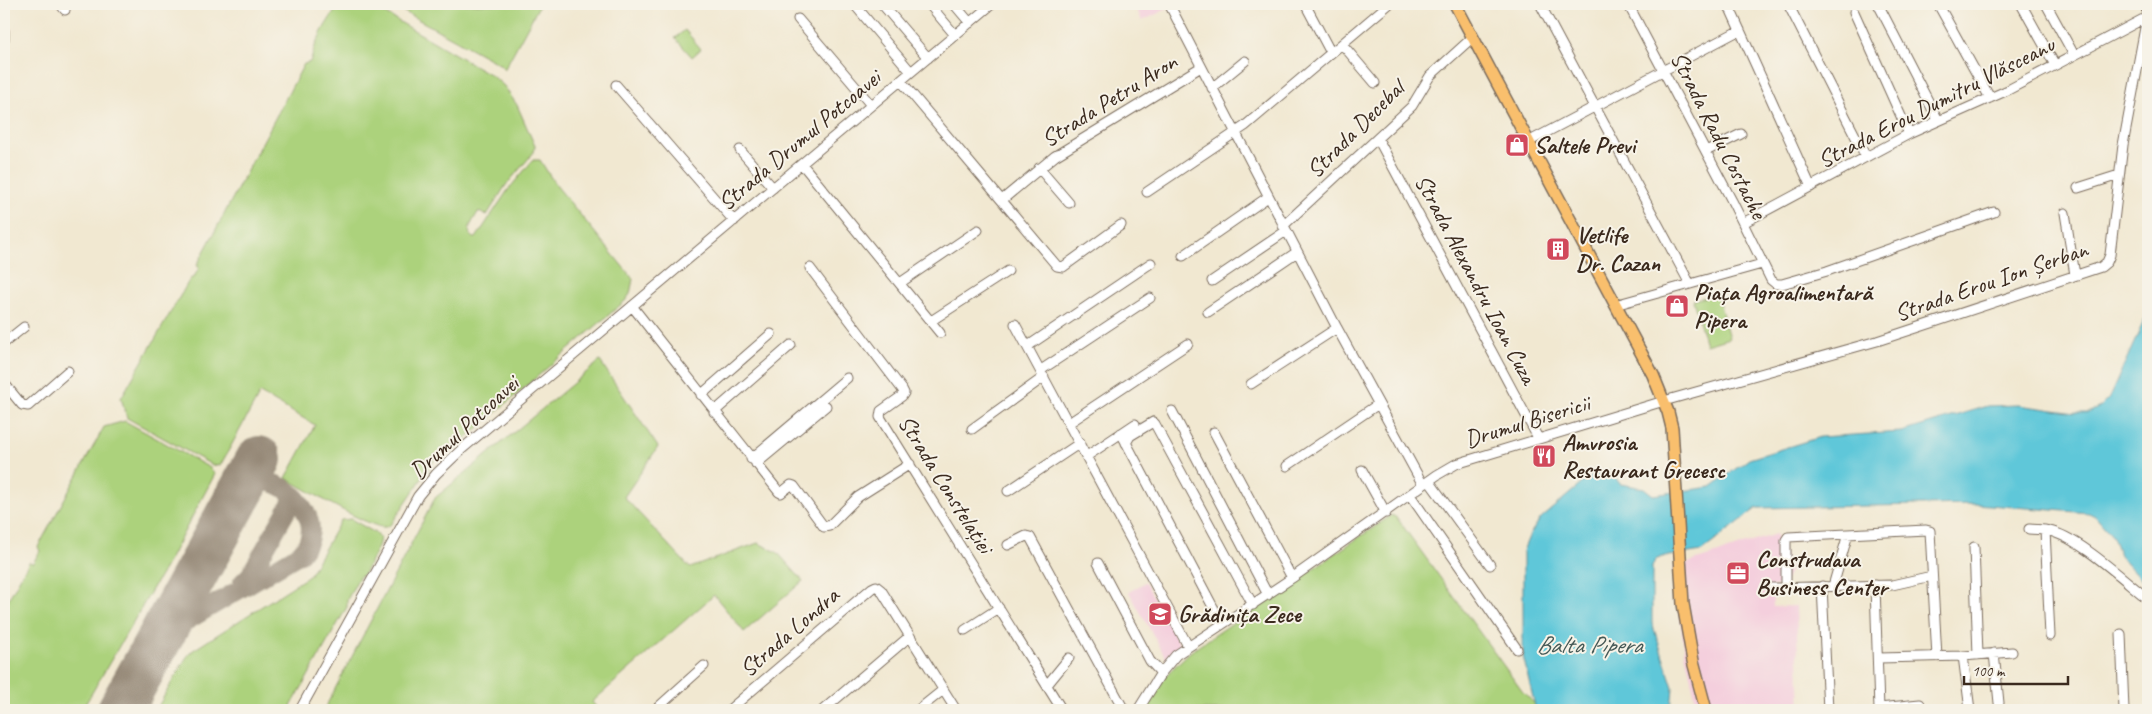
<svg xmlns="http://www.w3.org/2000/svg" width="2152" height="714" viewBox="0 0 2152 714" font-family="Caveat,sans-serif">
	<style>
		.built { fill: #f4cfdd }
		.green { fill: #acd27c; stroke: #747e4d }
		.water { fill: #5ec7d9; stroke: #4c787c }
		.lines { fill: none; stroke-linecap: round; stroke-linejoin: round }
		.taxiway { stroke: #968978; stroke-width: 19 }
		.runway { stroke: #968978; stroke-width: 46 }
		.minor-casing { stroke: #7b6c5d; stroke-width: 11 }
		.major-casing { stroke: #7b6c5d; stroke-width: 14 }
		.minor { stroke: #fff; stroke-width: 9 }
		.major { stroke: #f9bf6d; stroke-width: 11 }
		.labels { text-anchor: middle; stroke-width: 4; stroke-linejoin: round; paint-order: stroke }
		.street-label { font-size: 24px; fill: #3b2a1e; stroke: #f7f3e8 }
		.poi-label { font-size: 24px; font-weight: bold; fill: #3b2a1e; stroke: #f7f3e8; text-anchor: start }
		.water-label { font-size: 25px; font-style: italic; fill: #465956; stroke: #f7f3e8 }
	</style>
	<rect width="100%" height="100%" fill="#f7f3e8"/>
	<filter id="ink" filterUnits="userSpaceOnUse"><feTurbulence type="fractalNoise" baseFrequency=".02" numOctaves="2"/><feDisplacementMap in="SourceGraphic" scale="10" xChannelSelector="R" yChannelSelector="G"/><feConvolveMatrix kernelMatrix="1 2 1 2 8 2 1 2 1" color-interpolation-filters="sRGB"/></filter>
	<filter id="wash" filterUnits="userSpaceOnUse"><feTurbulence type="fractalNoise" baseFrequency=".0096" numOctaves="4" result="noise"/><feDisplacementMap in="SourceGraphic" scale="20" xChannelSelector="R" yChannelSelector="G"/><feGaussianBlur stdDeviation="1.12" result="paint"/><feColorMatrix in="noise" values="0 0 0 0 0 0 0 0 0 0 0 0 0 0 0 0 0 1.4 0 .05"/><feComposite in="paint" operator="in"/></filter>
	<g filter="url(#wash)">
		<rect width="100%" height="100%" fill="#f1e8d1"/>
		<!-- built -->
		<path class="built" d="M1134 4H1164L1167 9 1142 21Z
			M1776 534 1791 569 1784 585 1773 586V607L1796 606 1800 710H1698L1685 653 1673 568Z
			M1145 582 1182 648 1167 660 1129 592Z"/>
		<!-- green -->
		<path class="green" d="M341 4H365L374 7 491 75 504 86 517 105 535 146 534 152 506 185 487 215 478 212C474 220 464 231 473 238H476L508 190 533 160H540L555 184 633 279 630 294 625 301 452 450 437 456 392 523C390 525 388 527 385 527 373 530 300 486 286 478L315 425 260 393 220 466 212 465 127 418 121 398 190 279 194 277 199 268 197 265 304 64 310 62C313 56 313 49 316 44 322 30 331 15 341 4Z
			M390 4H540L504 70 501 65Z
			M685 30 701 49 692 57 675 38Z
			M1717 294 1729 338 1706 345 1693 300Z
			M600 361 658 447 624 497 690 568 758 543 777 552 803 581 744 632 714 595 592 702 599 710H324L435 498Z
			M125 421 210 468 215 474 168 562 82 710H4V607L29 562 33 563 40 551 38 547 104 427Z
			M1392 515 1397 518 1522 691 1536 705V710H1144L1165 676 1190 652Z
			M351 519 377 534 380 539 378 547 364 574 359 577 347 600V607L289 710H156L186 658 192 651 309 576 341 520Z"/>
		<!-- water -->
		<path class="water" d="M2148 312V584L2139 577 2120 556 2113 537 2095 516 2089 513 1977 504 1757 508 1702 551 1662 557 1655 560 1652 567V623L1673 687 1671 710H1536L1523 656V551L1530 534 1541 518 1588 478 1597 472 1610 470 1620 484 1644 488 1653 495 1711 487 1749 459 1820 437 1902 432 1987 406 2018 405 2076 413H2088L2100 407 2109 398Z"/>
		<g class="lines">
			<!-- taxiway -->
			<path class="taxiway" d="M242 583 250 575 295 496
				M153 651 183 623 301 553C311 541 314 526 305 511 274 455 201 484 210 549"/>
			<!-- runway -->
			<path class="runway" d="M120 710 259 459"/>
		</g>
	</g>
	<g filter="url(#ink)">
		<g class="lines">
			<!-- minor casing -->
			<g class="minor-casing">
				<path id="minor" d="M60 4 65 10
					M854 4 911 72
					M882 4 928 58
					M929 4 955 35
					M954 4 970 23
					M1169 4 1337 328 1423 485
					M1305 4 1331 53
					M1540 4 1690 284
					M1628 4 1732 201 1771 280 1776 284H1782L1827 271 1994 212
					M1728 4 1811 187
					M1788 4 1866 157
					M1878 4 1938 120
					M1938 4 1990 98
					M2021 4 2055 65
					M2046 4 2074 55
					M1854 12 1909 134
					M798 19 871 105
					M4 31V39
					M1342 44 1375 83
					M901 81 1057 266 1063 267 1121 225
					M616 85 734 221
					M1212 88 1245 61
					M1378 139 1538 438
					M1528 142 1740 30
					M740 150 773 188
					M1706 151 1741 134
					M802 164 940 333
					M1039 168 1069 203
					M2078 188 2119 175
					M1147 192 1245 126 1389 4
					M1002 200 1055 156 1201 67
					M2065 213 2075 275
					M1743 223 1909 134 2008 90 2147 17
					M1283 226 1412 106 1430 76 1473 37
					M1183 256 1268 197
					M810 268 902 389 904 393 902 396 881 411 880 417 1062 710
					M1212 281 1286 231
					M900 283 978 230
					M1615 305 1762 264
					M632 306 779 492 781 493 791 485 794 486 824 527 829 526 858 497 910 464
					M1208 312 1297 252
					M931 321 1008 271
					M1015 324 1188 646
					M4 343 24 327
					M1028 346 1151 263
					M1041 370 1150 298
					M4 383 22 405 28 406 68 371
					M1251 384 1337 328
					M701 395 771 334
					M1172 411 1268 595
					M714 412 791 345
					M1069 423 1188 344
					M972 429 1044 377
					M1214 432 1292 578
					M1121 433 1222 624
					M1126 443 1130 436 1153 422 1155 424 1253 605
					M1087 456 1135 424
					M751 459 847 378
					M756 464 826 406
					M1287 466 1377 405
					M1362 470 1386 513
					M1429 481 1490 565
					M1008 491 1080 443
					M1410 495 1517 649
					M2029 529C2036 530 2043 529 2049 531 2077 536 2124 580 2148 599
					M2045 530 2050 636
					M1008 545 1026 536 1030 537 1124 710
					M1974 547 1978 655
					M1098 563 1150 661 1161 673
					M1875 585 1879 710
					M1822 586 1828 710
					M1833 586 1848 534
					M1786 587V540L1788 537 1926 530 1930 531 1937 657
					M1771 588 1892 585 1932 576
					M965 630 999 608
					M2121 634 2124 710
					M1994 653 1999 703
					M1963 656 1970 710
					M1879 658 1963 656 2012 652
					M1047 685 1069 658
					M1879 708 1920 704
					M300 710 418 496 436 474 462 449 992 4
					M655 710 704 666
					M729 710 872 588 876 586 881 590 956 710
					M823 710 910 636
					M918 710 943 690
					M1138 710 1161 673 1176 655 1292 578 1437 475 1456 464 1664 401 1877 341 2101 267 2107 262 2110 255 2123 145 2147 17 2146 4"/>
			</g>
			<!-- major casing -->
			<g class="major-casing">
				<path id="major" d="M1455 4 1653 375 1668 412 1672 428 1683 604 1693 661 1706 710"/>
			</g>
			<!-- minor -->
			<use href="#minor" class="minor"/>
			<!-- major -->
			<use href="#major" class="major"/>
		</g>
	</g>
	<!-- icons -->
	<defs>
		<g id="shop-square" transform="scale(1.25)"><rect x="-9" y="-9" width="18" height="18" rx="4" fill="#d1495b" stroke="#f7f3e8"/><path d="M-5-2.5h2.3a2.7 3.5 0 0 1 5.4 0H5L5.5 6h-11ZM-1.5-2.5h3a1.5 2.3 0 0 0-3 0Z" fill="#fff"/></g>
		<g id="building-square" transform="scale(1.25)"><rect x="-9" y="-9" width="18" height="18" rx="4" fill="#d1495b" stroke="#f7f3e8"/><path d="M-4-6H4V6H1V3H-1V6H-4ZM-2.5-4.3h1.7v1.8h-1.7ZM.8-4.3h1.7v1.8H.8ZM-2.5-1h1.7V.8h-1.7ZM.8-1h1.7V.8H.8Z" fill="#fff"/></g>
		<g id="restaurant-square" transform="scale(1.25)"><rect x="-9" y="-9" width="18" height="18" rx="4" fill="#d1495b" stroke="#f7f3e8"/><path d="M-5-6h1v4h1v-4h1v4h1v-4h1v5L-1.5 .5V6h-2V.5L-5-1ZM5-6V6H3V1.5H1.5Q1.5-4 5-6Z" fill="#fff"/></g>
		<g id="office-square" transform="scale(1.25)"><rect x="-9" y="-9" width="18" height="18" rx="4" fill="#d1495b" stroke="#f7f3e8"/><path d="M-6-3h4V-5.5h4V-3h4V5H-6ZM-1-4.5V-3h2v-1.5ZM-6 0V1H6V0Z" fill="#fff"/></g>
		<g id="school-square" transform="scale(1.25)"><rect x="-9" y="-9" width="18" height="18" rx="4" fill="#d1495b" stroke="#f7f3e8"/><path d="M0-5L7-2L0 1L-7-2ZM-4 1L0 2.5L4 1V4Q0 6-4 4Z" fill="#fff"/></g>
	</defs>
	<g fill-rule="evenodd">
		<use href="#shop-square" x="1517" y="145"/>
		<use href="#building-square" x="1558" y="249"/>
		<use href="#shop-square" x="1677" y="306"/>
		<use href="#restaurant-square" x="1544" y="456"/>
		<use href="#office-square" x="1738" y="573"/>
		<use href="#school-square" x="1160" y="614"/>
	</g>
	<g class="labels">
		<!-- street labels -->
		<g class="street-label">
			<text transform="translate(1109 100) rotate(-32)" y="8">Strada Petru Aron</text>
			<text transform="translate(1936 102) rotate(-27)" y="8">Strada Erou Dumitru Vlăsceanu</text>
			<text transform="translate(1355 129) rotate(-45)" y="8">Strada Decebal</text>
			<text transform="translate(1719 135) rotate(63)" y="8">Strada Radu Costache</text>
			<text transform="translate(799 140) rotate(-40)" y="8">Strada Drumul Potcoavei</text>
			<text transform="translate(1476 279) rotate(62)" y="8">Strada Alexandru Ioan Cuza</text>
			<text transform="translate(1991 281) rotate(-19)" y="8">Strada Erou Ion Șerban</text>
			<text transform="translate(1527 421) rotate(-17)" y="8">Drumul Bisericii</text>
			<text transform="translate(464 427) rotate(-43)" y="8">Drumul Potcoavei</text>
			<text transform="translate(946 484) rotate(58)" y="8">Strada Constelației</text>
			<text transform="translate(789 632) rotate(-41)" y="8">Strada Londra</text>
		</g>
		<!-- poi labels -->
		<g class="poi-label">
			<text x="1534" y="153">Saltele Previ</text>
			<text x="1576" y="243">Vetlife<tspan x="1576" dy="28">Dr. Cazan</tspan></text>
			<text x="1694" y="300">Piața Agroalimentară<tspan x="1694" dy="28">Pipera</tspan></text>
			<text x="1562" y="450">Amvrosia<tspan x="1562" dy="28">Restaurant Grecesc</tspan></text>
			<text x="1756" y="567">Construdava<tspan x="1756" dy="28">Business Center</tspan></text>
			<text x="1178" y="622">Grădinița Zece</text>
		</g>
		<!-- water labels -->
		<g class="water-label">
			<text x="1589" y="653">Balta Pipera</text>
		</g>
	</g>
	<!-- margin -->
	<rect width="2152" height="714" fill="none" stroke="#f7f3e8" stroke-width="20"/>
	<!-- scale -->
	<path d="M1964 676v8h104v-8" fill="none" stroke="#3b2a1e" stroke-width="2.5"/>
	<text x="1972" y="676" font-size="15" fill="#3b2a1e" stroke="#f7f3e8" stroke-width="4" paint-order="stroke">100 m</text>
</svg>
